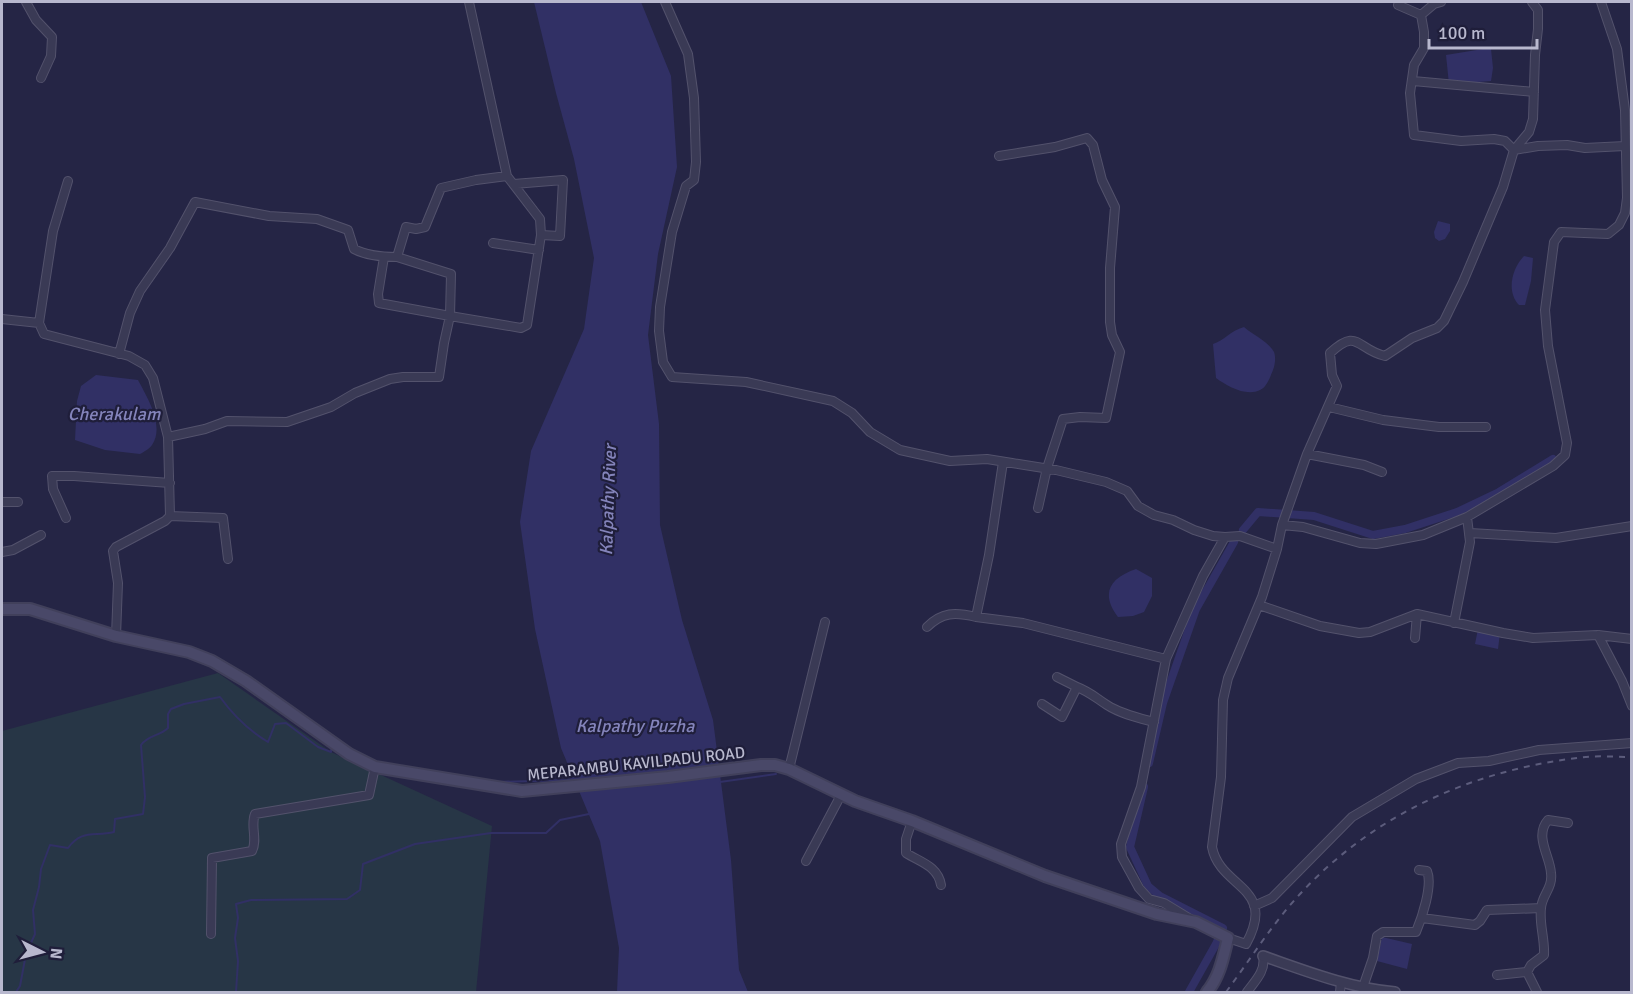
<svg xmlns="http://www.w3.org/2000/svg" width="1633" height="994" viewBox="0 0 1633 994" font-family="Signika,sans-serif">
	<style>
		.green { fill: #273646 }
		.water { fill: #313065 }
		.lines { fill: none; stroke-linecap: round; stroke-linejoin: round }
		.stream { stroke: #313065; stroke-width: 2 }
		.canal { stroke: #313065; stroke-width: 8 }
		.minor-casing { stroke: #53526c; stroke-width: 10 }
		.tertiary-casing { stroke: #53526c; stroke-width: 12 }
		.secondary-casing { stroke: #41405b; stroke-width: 14 }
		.minor { stroke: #3a3a55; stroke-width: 8 }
		.tertiary { stroke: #3a3a55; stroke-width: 9 }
		.secondary { stroke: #494868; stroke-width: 10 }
		.rail { stroke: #5c5c7c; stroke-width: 2; stroke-dasharray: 6 6; stroke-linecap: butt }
		.labels { text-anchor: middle; stroke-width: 4.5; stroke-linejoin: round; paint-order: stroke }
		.street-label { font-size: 16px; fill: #b8b8ce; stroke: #1f1e3a }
		.water-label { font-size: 18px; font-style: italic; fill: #8484bb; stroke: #1f1e3a }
	</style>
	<rect width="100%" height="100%" fill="#252545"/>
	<!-- green -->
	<path class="green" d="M218 673 331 752 492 826 476 992H2V731Z"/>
	<!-- water -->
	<path class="water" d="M534 2H641L671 76 677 167 658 254 648 335 659 424 660 525 682 620 713 720 731 860 739 970 748 992H617L619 948 600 841 561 748 535 629 520 522 531 451 584 329 594 258 574 159 556 93Z
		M1483 49H1491L1493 68 1491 81 1449 84 1446 55Z
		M1438 221 1450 224V231L1445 239 1439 241 1435 238 1434 232Z
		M1524 256 1533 258 1531 281 1525 305H1519C1506 292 1512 268 1524 256Z
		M1244 327C1253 335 1268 341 1274 352 1276 357 1275 365 1273 370 1270 377 1267 387 1260 390 1246 397 1227 386 1216 378L1213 344C1225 340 1230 331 1244 327Z
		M96 375 138 380C147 397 165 426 152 445 150 448 144 452 140 454L105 450 75 440 77 401 81 386Z
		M1136 569 1152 578V596L1144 612 1133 616 1118 617C1100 593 1110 578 1136 569Z
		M1478 629 1500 633 1498 649 1475 644Z
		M1382 937 1412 944 1407 969 1377 961Z"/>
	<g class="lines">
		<!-- stream -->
		<path class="stream" d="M496 782 567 780 574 778
			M720 782 776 774
			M16 992 20 986 26 954 35 934 33 910 39 887 41 869 50 845 68 848C82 829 94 837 114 832L115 819 143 814 145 797 141 745C148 735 160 736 168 728V714L171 709 184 704 220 697C233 715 248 730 268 742L275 724 286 723 318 747 331 752 332 746
			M236 992 238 961 235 938 238 918 236 904 251 900 347 899 360 890 363 864 415 844 491 833H546L560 820 589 814"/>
		<!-- canal -->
		<path class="canal" d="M1243 530 1258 512 1314 516 1373 535 1405 529 1457 512 1499 492 1553 459
			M1149 763 1163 703 1196 609 1234 542
			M1144 787 1130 847 1148 886 1160 896 1223 928 1216 944 1189 992"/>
		<!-- minor casing -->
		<g class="minor-casing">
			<path id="minor" d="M26 2 36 20 52 37 51 56 41 78
				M665 2 688 54 694 98 696 162 694 180 686 186 672 232 660 307 659 331 663 362 672 377 746 382 833 401 852 413 870 432 900 450 950 461 987 459 1012 463 1056 470 1106 482 1127 491 1138 506 1154 515 1173 520 1194 530 1213 536 1225 537 1203 576 1166 659 1141 787 1121 844 1122 857 1139 888 1149 899 1164 903 1192 920
				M1441 2 1434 4 1421 15 1424 32V48L1414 65 1410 93 1414 135 1461 141 1494 139 1505 141 1514 150 1538 146 1567 145 1585 148 1625 146
				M1398 5 1421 15
				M1413 81 1534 92
				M999 156 1055 147 1087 138 1093 145 1102 180 1115 207 1110 268V322L1112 335 1120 352 1106 418 1080 417 1063 419 1047 468 1038 508
				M514 184 563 180 560 236 541 235
				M493 243 539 250
				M384 257 378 294 379 303 450 316 451 274 397 257
				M2 319 39 323 44 334 129 356 145 365 153 378 168 437 170 516 165 521 116 547 113 551 118 583 116 636
				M39 323 53 231 68 181
				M119 354 130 313 140 291 170 248 195 202 269 216 317 219 348 230 354 249C367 256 383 257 397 257L406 227 416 229 425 227 441 188 476 180 507 176
				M1329 407 1383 420 1439 427H1486
				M168 437 205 429 227 421 287 422 331 407 355 393 390 379 403 377H439L444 343 450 316 521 328 527 325 541 235 540 219 507 176 469 2
				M1307 454 1364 465 1382 472
				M2 502H18
				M170 516 223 518 228 559
				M66 518 53 489 52 476H74L170 483
				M1282 525 1303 527 1360 543 1376 544 1423 535 1467 517 1553 466 1565 455 1567 443 1548 346 1545 310 1554 242 1561 232 1608 234 1619 225 1625 213 1627 198 1625 110 1617 49 1601 2
				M1470 533 1556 538 1632 526
				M1225 537 1240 536 1277 549
				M2 552 13 550 41 535
				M1259 605 1320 626 1359 633 1370 632 1417 614 1503 633 1533 638 1598 635 1632 639
				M976 617 1023 623 1166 659
				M1454 623 1470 542 1467 517
				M927 627C942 612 955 612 976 617L989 555 1003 462
				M1598 635 1622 681 1632 706
				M1415 638 1417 614
				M1057 677 1077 687
				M1042 704 1062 717 1077 687C1090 692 1096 698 1107 705 1121 714 1139 718 1154 722
				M789 769 825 622
				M912 821 906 839V853C920 862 938 866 941 885
				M806 861 841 795
				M1254 906 1272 898 1352 817 1416 779 1458 763 1489 761 1539 750 1632 743
				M1422 918 1475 925 1480 921 1487 910 1541 908
				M211 934 212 858 252 851C258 839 250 826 255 814L369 795 375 767
				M1228 938 1246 944C1278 886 1220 889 1212 847L1221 777 1223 700 1228 678 1262 597 1277 549 1282 525 1307 454 1337 386 1332 375 1330 353C1358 327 1356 349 1385 356L1412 338 1437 328 1444 321 1463 282 1503 187 1514 150 1529 132 1533 119 1535 55 1538 29V10L1532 2
				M1497 975 1527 972
				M1363 987 1373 958 1377 936 1383 932H1416C1422 918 1433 885 1427 871L1419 870
				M1247 992C1255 981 1266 971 1263 956
				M1340 992 1341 982
				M1537 992 1527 972 1531 965 1544 955C1545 939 1539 924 1541 908 1542 895 1553 888 1551 873 1550 856 1534 836 1548 820L1568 823"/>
		</g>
		<!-- tertiary casing -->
		<g class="tertiary-casing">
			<path id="tertiary" d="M1263 956C1306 971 1349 988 1395 992"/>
		</g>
		<!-- secondary casing -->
		<g class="secondary-casing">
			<path id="secondary" d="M2 609H30L116 636 189 652 212 661 246 681 349 754 375 767 522 791 668 777 761 765H775L789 769 855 801 912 821 1045 876 1157 914 1196 922 1228 938C1223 958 1220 976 1207 992"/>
		</g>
		<!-- minor -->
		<use href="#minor" class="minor"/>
		<!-- tertiary -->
		<use href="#tertiary" class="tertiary"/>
		<!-- secondary -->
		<use href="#secondary" class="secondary"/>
		<!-- rail -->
		<path class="rail" d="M1226 992C1250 960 1272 924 1300 894 1373 815 1471 771 1577 758 1595 755 1614 757 1632 757"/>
	</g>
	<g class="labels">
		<!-- street labels -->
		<g class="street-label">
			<text transform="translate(636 763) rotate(-6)" y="6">MEPARAMBU KAVILPADU ROAD</text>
		</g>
		<!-- water labels -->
		<g class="water-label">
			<text x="114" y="420">Cherakulam</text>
			<text transform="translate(608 500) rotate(-88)" y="6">Kalpathy River</text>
			<text x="635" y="732">Kalpathy Puzha</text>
		</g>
	</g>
	<!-- border -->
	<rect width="1633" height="994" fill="none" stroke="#b8b8ce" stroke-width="6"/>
	<!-- north arrow -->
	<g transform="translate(42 952) rotate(96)" stroke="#1f1e3a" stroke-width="4.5" paint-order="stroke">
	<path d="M0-4.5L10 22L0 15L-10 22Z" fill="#b8b8ce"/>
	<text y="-9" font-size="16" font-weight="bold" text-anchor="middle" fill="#b8b8ce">N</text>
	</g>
	<!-- scale -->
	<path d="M1429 39v9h108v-9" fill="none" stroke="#b8b8ce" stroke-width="3"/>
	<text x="1438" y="39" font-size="18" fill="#b8b8ce" stroke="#1f1e3a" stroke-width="4.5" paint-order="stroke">100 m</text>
</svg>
